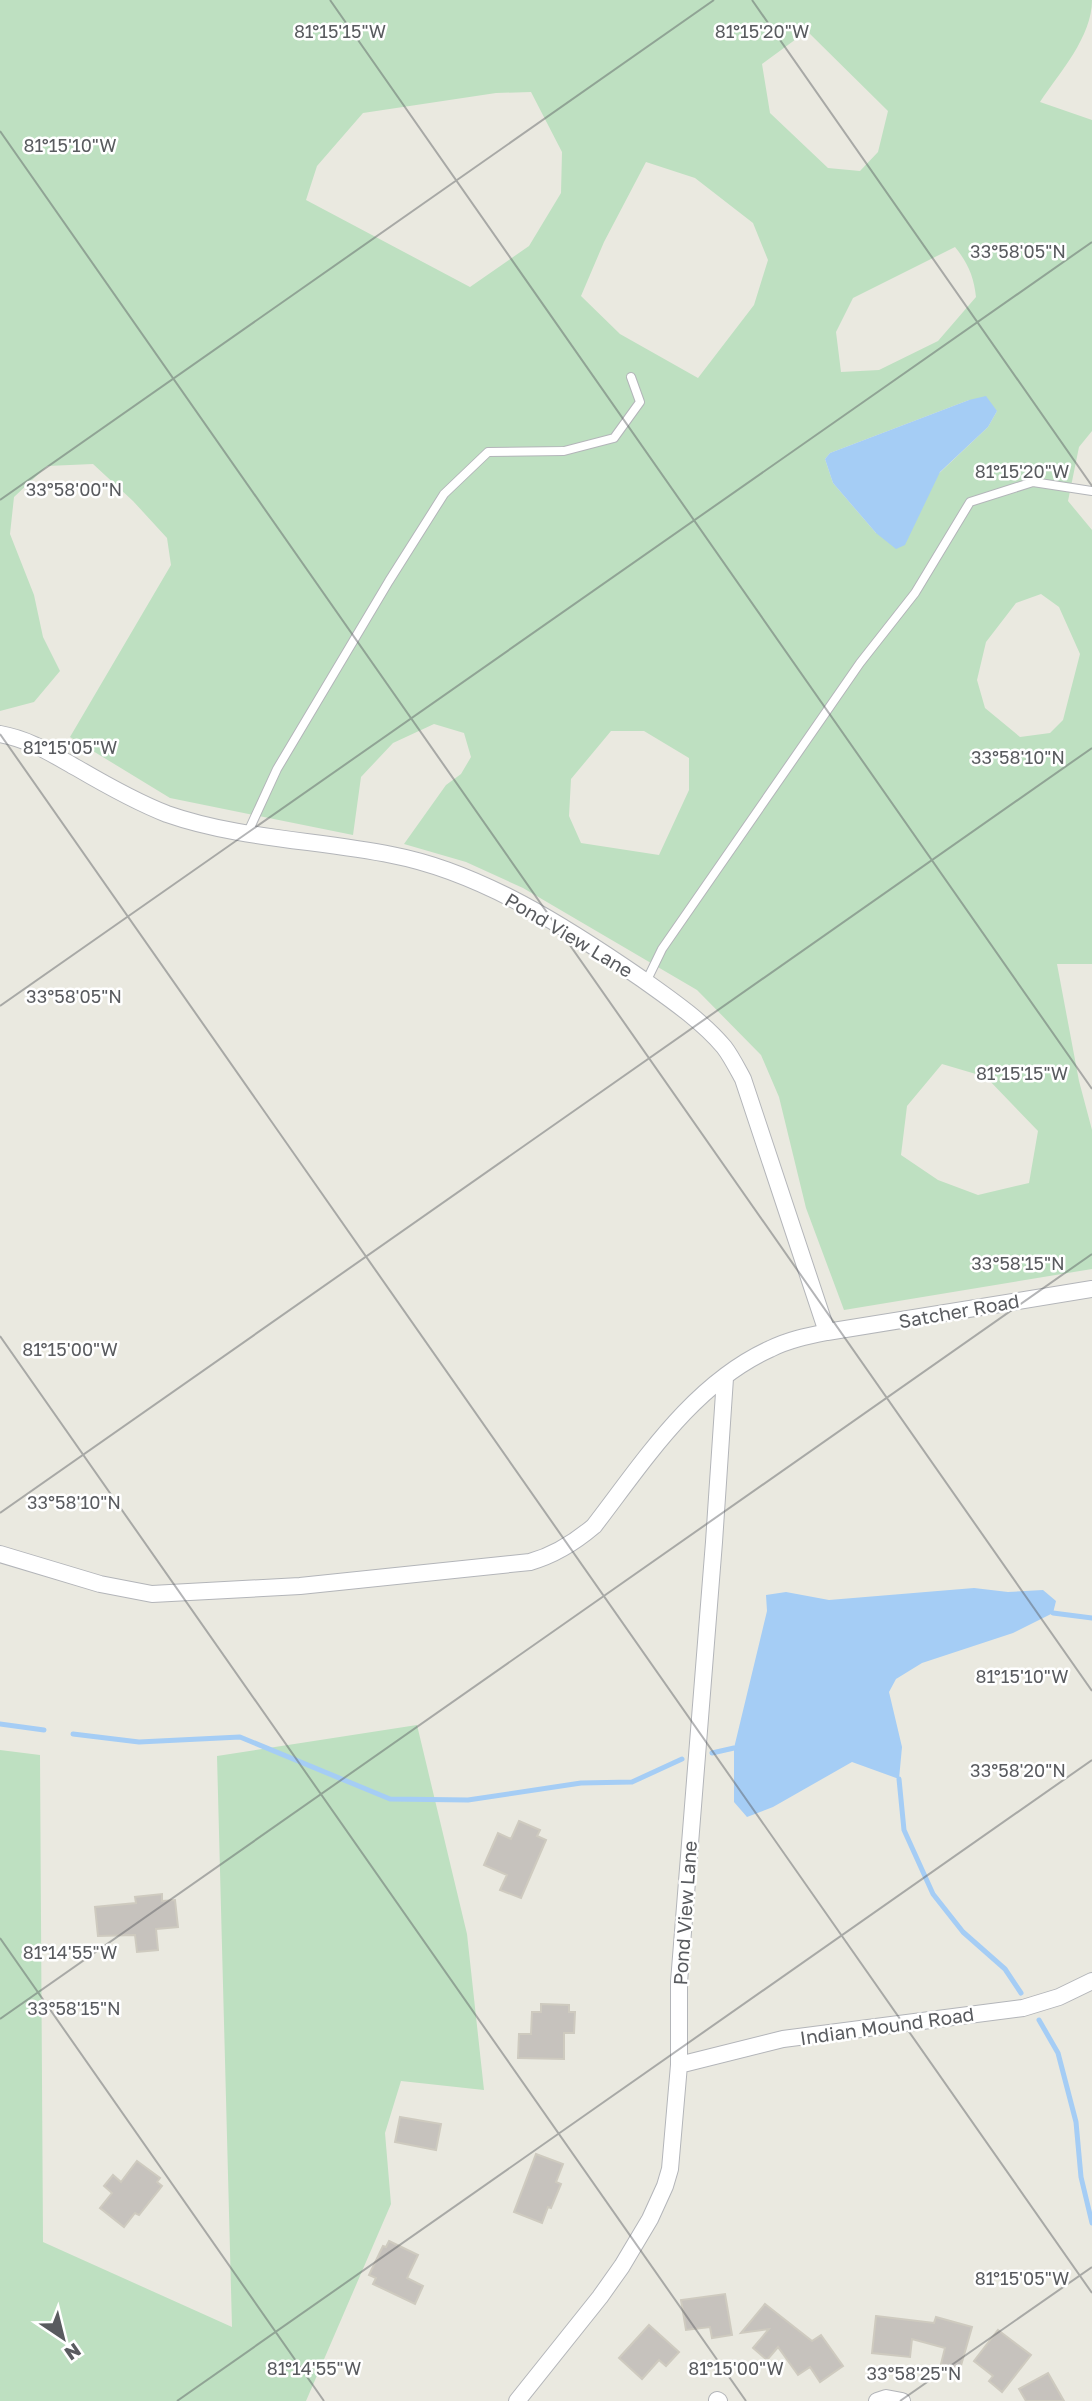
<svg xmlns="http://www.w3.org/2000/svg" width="1092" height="2401" viewBox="0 0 1092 2401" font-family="'Golos Text',sans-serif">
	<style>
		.green { fill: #bee0c1; fill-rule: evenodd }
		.water { fill: #a5cdf5 }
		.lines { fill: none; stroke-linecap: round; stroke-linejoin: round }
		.stream { stroke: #a5cdf5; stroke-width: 5 }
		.building { fill: #c6c2bd; stroke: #cecabf; stroke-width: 2 }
		.lane-casing { stroke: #b3b5b9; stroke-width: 10 }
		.street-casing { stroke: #b3b5b9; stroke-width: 18 }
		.lane { stroke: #fff; stroke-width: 8 }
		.street { stroke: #fff; stroke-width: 16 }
		.ticks { fill: none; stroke: #595b5f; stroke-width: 2; stroke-opacity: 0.45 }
		.labels { text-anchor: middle; stroke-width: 5; stroke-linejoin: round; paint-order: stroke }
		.street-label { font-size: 19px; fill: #595b5f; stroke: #fff }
		.ticks-label { font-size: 18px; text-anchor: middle; fill: #595b5f; stroke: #fff; stroke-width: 5; stroke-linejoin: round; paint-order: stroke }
	</style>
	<rect width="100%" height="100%" fill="#eae9e0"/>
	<!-- green -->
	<path class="green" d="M0 0H1092C1092 37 1060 72 1040 102L1092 120V431L1079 447 1068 501 1092 530V964H1057L1079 1081 1092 1130V1269L844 1310 806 1208 779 1097 761 1055 697 990 523 888 466 862 404 844 446 785 461 774 471 757 464 733 434 724 393 743 361 777 353 835 170 798 70 737 171 565 167 538 133 501 93 464 47 466 14 497 10 534 34 595 43 637 60 671 34 702 0 711ZM807 31 888 111 878 152 860 171 828 168 770 113 762 64ZM531 92 562 152 561 193 529 246 470 287 306 200 317 166 363 113 496 93ZM646 162 695 178 753 223 768 260 754 305 698 378 620 334 581 296 604 242ZM955 247C968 263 974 277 976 297L938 341 879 370 841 372 836 332 853 298ZM969 400 997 411 988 427 876 533 833 483 825 459 830 453ZM1041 594 1059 607 1080 654 1063 720 1050 733 1020 737 985 708 977 680 986 642 1016 603ZM611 731H644L689 758V790L659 855 581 843 569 816 571 779ZM942 1064 986 1077 1038 1131 1029 1183 978 1195 938 1180 901 1155 907 1106Z
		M417 1725 467 1934 484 2090 401 2081 385 2133 391 2204 306 2401H0V1750L40 1755 43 2242 232 2327 217 1756Z"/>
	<!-- water -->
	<path class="water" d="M986 396 997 411 988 427 940 472 905 545 896 549 876 533 833 483 825 459 830 453 969 400Z
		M974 1588 1008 1592 1043 1590 1056 1601 1053 1613 1013 1633 922 1663 896 1679 889 1692 902 1747 899 1779 852 1762 773 1807 747 1817 734 1802V1748L767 1611 766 1595 786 1592 829 1600Z"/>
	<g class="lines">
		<!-- stream -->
		<path class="stream" d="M1053 1613 1092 1618
			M0 1724 44 1730
			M73 1734 139 1742 240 1737 390 1799 468 1800 581 1783 632 1782 682 1759
			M712 1753 734 1748
			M899 1779 904 1830 933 1894 963 1932 1005 1969 1021 1993
			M1039 2020 1058 2053 1076 2122 1081 2177 1092 2223"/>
	</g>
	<!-- building -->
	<path class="building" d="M519 1821 540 1830 537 1836 546 1840 521 1898 500 1890 507 1875 484 1865 498 1833 511 1839Z
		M162 1894V1901L175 1900 178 1927 156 1929 158 1950 137 1952 135 1935 98 1936 95 1907 136 1903 135 1897Z
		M541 2004 569 2005V2012H575L574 2033H564V2059L518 2058 519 2034H531L532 2012H541Z
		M400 2117 441 2124 436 2150 395 2142Z
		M536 2154 563 2164 556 2182 561 2184 551 2208 548 2207 542 2223 514 2212Z
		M137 2161 160 2178 157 2182 162 2186 139 2215 135 2213 124 2227 100 2208 112 2193 104 2186 113 2175 121 2182Z
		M389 2241 418 2255 407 2278 423 2286 415 2304 373 2284 376 2278 369 2275 383 2246 386 2247Z
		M725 2294 732 2335 712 2338 710 2327 686 2330 681 2300Z
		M765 2304 812 2341 821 2335 843 2366 820 2382 810 2367 798 2375 778 2347 767 2360 753 2348 769 2329 741 2333Z
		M876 2316 934 2323 936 2317 972 2327 960 2369 941 2364 945 2348 912 2339 910 2357 872 2353Z
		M649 2325 679 2352 666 2366 659 2360 642 2379 619 2358Z
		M998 2330 1031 2355 1002 2392 989 2381 993 2376 974 2361Z
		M1048 2373 1064 2401H1026L1019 2389Z"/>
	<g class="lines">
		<!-- lane casing -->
		<g class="lane-casing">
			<path id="lane" d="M248 832 277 769 389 581 444 494 488 452 564 451 614 438 640 402 631 377
				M646 982 662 949 860 663 915 593 970 502 1033 482 1092 491"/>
		</g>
		<!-- street casing -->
		<g class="street-casing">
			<path id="street" d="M0 734C29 739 52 754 77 768 106 785 136 802 167 814 238 839 318 840 392 855 481 872 568 928 642 979 670 999 701 1020 724 1047 731 1056 737 1068 743 1079L827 1332
				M0 1554 100 1584 152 1594 300 1586 530 1562C555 1555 574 1543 594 1526 644 1461 693 1384 770 1349 788 1340 807 1336 827 1332L1092 1289
				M679 2065 783 2039 1023 2008 1059 1997 1092 1981
				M717 2400 719 2401
				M517 2401 600 2297 622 2266 650 2219 665 2186 670 2169 679 2065V1982L714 1542 725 1378
				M877 2401 886 2398 902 2401"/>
		</g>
		<!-- lane -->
		<use href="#lane" class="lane"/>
		<!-- street -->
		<use href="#street" class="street"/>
	</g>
	<!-- ticks -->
	<path class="ticks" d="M330 0 1092 1089M752 0 1092 486M0 131 1092 1691M0 500 714 0M0 734 1092 2293M0 1006 1092 242M0 1336 746 2401M0 1513 1092 748M0 1938 324 2401M0 2019 1092 1254M177 2401 1092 1760M900 2401 1092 2267"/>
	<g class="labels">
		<!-- street labels -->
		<g class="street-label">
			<text transform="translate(569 935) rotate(31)" y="7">Pond View Lane</text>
			<text transform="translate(959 1311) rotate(-10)" y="7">Satcher Road</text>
			<text transform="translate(685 1913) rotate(-86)" y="7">Pond View Lane</text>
			<text transform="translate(887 2026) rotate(-8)" y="7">Indian Mound Road</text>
		</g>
	</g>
	<g class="ticks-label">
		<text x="762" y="38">81°15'20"W</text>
		<text x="340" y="38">81°15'15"W</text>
		<text x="70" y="152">81°15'10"W</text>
		<text x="1018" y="258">33°58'05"N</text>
		<text x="1022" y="478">81°15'20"W</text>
		<text x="74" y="496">33°58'00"N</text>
		<text x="70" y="754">81°15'05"W</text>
		<text x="1018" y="764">33°58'10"N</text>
		<text x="74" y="1003">33°58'05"N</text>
		<text x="1022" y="1080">81°15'15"W</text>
		<text x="1018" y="1270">33°58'15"N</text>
		<text x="70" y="1356">81°15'00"W</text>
		<text x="74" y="1509">33°58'10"N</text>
		<text x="1022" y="1683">81°15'10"W</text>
		<text x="1018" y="1777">33°58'20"N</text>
		<text x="70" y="1959">81°14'55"W</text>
		<text x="74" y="2015">33°58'15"N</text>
		<text x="1022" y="2285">81°15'05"W</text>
		<text x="314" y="2375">81°14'55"W</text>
		<text x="736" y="2375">81°15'00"W</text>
		<text x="914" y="2380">33°58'25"N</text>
	</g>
	<!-- north arrow -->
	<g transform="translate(63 2338) rotate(145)" stroke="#ffffff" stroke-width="5" paint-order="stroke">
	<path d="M0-5L12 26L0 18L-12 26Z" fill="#595b5f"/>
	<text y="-10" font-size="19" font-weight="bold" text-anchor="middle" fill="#595b5f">N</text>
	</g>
</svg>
